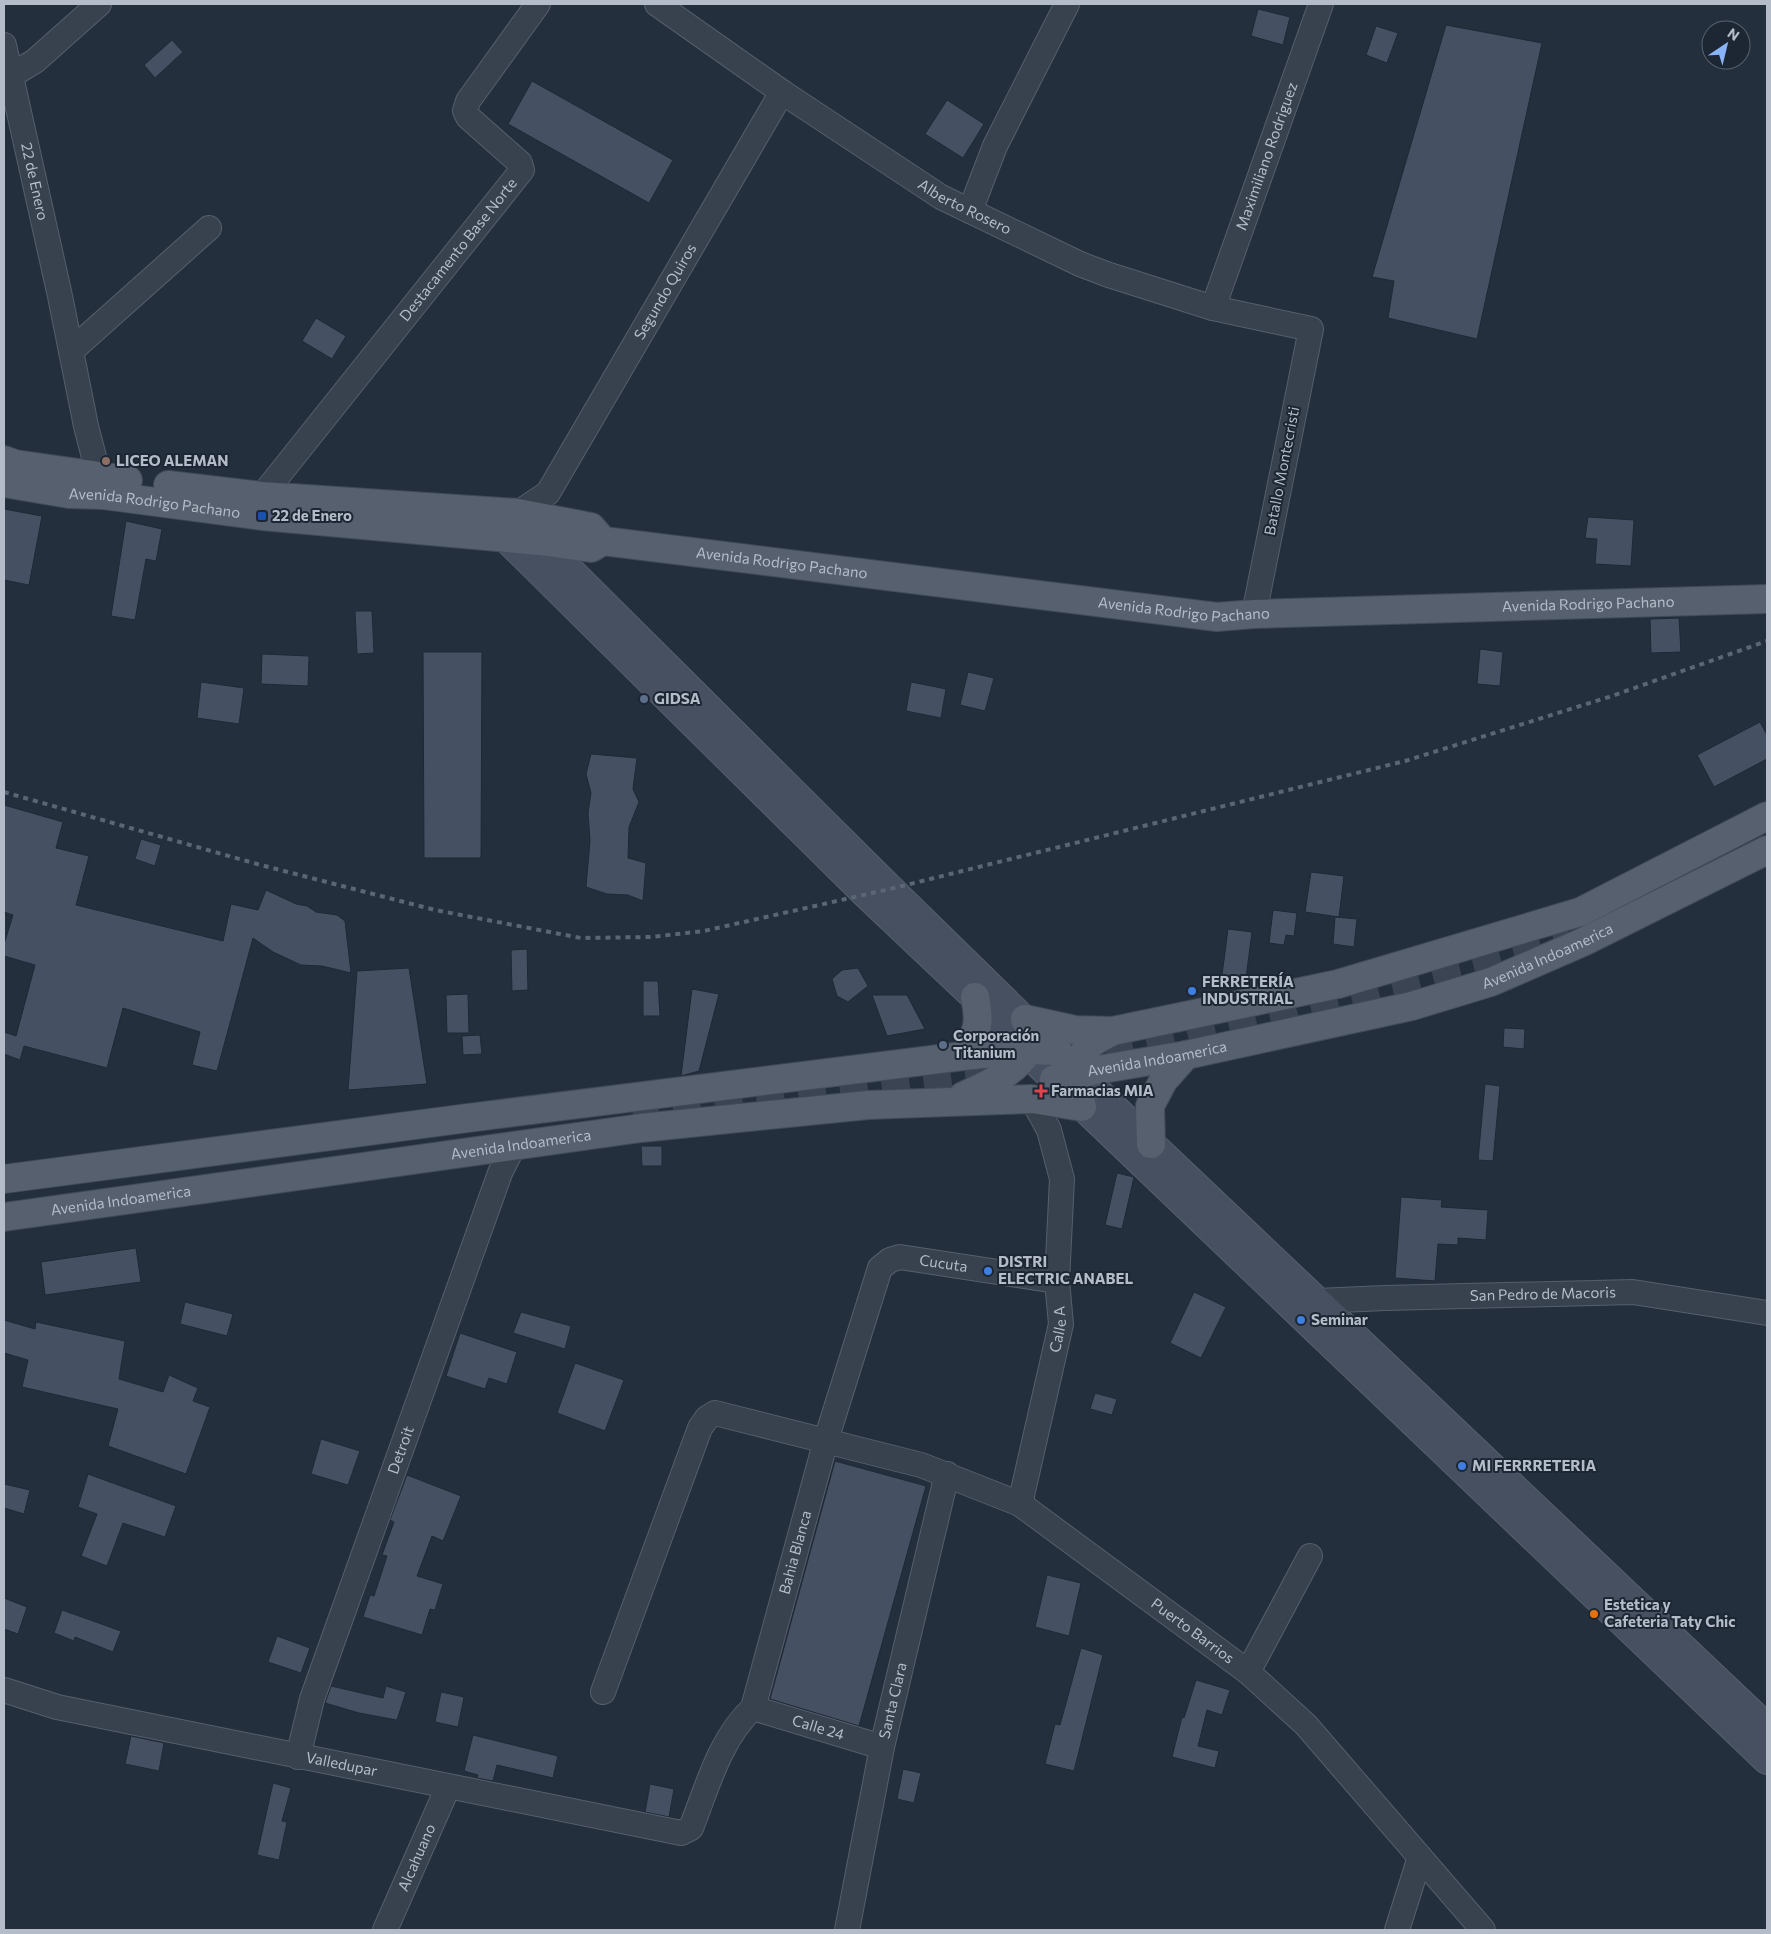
<svg xmlns="http://www.w3.org/2000/svg" width="1771" height="1934" viewBox="0 0 1771 1934" font-family="Commissioner,sans-serif">
	<style>
		.building { fill: #455162; stroke: #1f2835 }
		.lines { fill: none; stroke-linecap: round; stroke-linejoin: round }
		.primary-tunnel { stroke: #3a4453; stroke-width: 28; stroke-dasharray: 28 14; stroke-linecap: butt }
		.street-casing { stroke: #565f6c; stroke-width: 26 }
		.secondary-casing { stroke: #565f6c; stroke-width: 30 }
		.primary-casing { stroke: #414a57; stroke-width: 30 }
		.street { stroke: #38414e; stroke-width: 24 }
		.secondary { stroke: #465061; stroke-width: 28 }
		.primary { stroke: #56606e; stroke-width: 28 }
		.rail { stroke: #5a6575; stroke-width: 4; stroke-dasharray: 5 5; stroke-linecap: butt }
		.education-dot { fill: #8d6e63; stroke: #1d2633; stroke-width: 2 }
		.transit-dot { fill: #1a4fb4; stroke: #1d2633; stroke-width: 2 }
		.service-dot { fill: #5c6f8a; stroke: #1d2633; stroke-width: 2 }
		.shop-dot { fill: #3f7fe0; stroke: #1d2633; stroke-width: 2 }
		.health-dot { fill: #e0444e; stroke: #1d2633; stroke-width: 2 }
		.food-dot { fill: #e8710a; stroke: #1d2633; stroke-width: 2 }
		.labels { text-anchor: middle; stroke-width: 4; stroke-linejoin: round; paint-order: stroke }
		.street-label { font-size: 15px; fill: #b4bcc9; stroke: #1d2633 }
		.poi-label { font-size: 15px; font-weight: bold; fill: #b4bcc9; stroke: #1d2633; text-anchor: start }
	</style>
	<rect width="100%" height="100%" fill="#242f3e"/>
	<!-- building -->
	<path class="building" d="M1258 9 1290 17 1283 45 1251 36Z
		M1446 25 1542 43 1477 339 1388 318 1394 281 1372 277Z
		M1376 26 1398 33 1387 63 1366 55Z
		M172 40 183 52 155 78 144 65Z
		M532 81 673 160 649 203 508 124Z
		M947 100 984 124 963 158 925 134Z
		M316 318 346 336 332 359 302 341Z
		M4 509 42 516 29 585 4 580Z
		M1588 517 1634 520 1631 566 1595 564 1597 539 1585 538Z
		M126 521 162 529 156 561 146 559 135 620 111 616Z
		M355 611H372L374 653 357 654Z
		M1679 618 1681 652 1651 653 1650 619Z
		M1480 649 1503 652 1500 686 1477 684Z
		M423 652H482L481 858H424Z
		M262 654 309 656 308 686 261 684Z
		M968 672 994 678 985 711 960 705Z
		M201 682 244 688 239 724 197 718Z
		M911 682 946 689 941 718 906 711Z
		M1760 722 1767 735V759L1714 787 1697 755Z
		M591 754 637 758 633 789 639 802 629 827 628 858 646 863 643 901 628 895 607 894 586 887 590 841 588 813 591 793 586 774Z
		M4 805 63 822 56 848 89 856 76 905 223 941 231 904 258 910 266 890 296 904 307 906 316 912 337 915 345 921 351 973 322 966 301 965 273 952 253 938 217 1071 192 1065 200 1032 123 1008 107 1068 24 1046 20 1060 4 1054V1032L16 1036 35 965 4 956V944L13 915 4 912Z
		M141 839 161 845 155 866 135 859Z
		M1311 872 1344 876 1339 917 1305 912Z
		M1273 910 1297 913 1294 936 1286 935 1284 945 1269 943Z
		M1335 917 1357 919 1354 947 1333 944Z
		M1228 929 1252 932 1246 978 1222 975Z
		M527 949 528 990 512 991 511 950Z
		M409 968 427 1084 348 1090 357 971Z
		M858 968 868 986 848 1002 837 996 832 979 842 970Z
		M643 981H658L660 1016H643Z
		M692 989 719 994 699 1071 681 1076Z
		M468 994 469 1033H447L446 995Z
		M872 995H907L925 1029 887 1036Z
		M1504 1028 1525 1029 1524 1049 1503 1047Z
		M480 1035 482 1054 463 1055 462 1036Z
		M1485 1084 1500 1086 1493 1161 1478 1160Z
		M641 1146H662V1166H642Z
		M1117 1173 1134 1177 1122 1229 1105 1225Z
		M1401 1197 1442 1200 1441 1207 1488 1210 1486 1240 1458 1238V1245L1438 1244 1435 1281 1395 1278Z
		M136 1248 141 1282 45 1295 41 1262Z
		M1194 1292 1226 1307 1201 1358 1170 1343Z
		M185 1302 233 1314 227 1336 180 1324Z
		M521 1312 571 1326 565 1349 513 1333Z
		M4 1320 35 1329 36 1322 125 1341 119 1379 163 1392 169 1375 198 1388 193 1401 210 1407 186 1474 108 1446 118 1409 22 1387 28 1360 4 1353Z
		M460 1333 517 1352 507 1384 489 1378 485 1389 446 1376Z
		M575 1363 624 1380 605 1431 557 1413Z
		M1095 1393 1117 1399 1112 1415 1090 1409Z
		M321 1439 360 1451 348 1485 311 1474Z
		M835 1461 926 1486 859 1726 770 1699Z
		M88 1474 176 1506 165 1537 123 1523 107 1566 81 1556 97 1514 78 1507Z
		M407 1475 461 1496 443 1541 432 1536 417 1576 443 1584 435 1610 430 1609 422 1635 363 1617 370 1595 374 1596 387 1556 382 1555 394 1522 390 1520Z
		M4 1484 30 1490 24 1514 4 1508Z
		M1047 1575 1081 1583 1069 1636 1035 1627Z
		M4 1598 27 1607 18 1634 4 1629Z
		M62 1610 121 1631 113 1652 75 1637 74 1641 54 1633Z
		M277 1636 310 1648 301 1673 268 1662Z
		M1081 1648 1103 1655 1074 1771 1045 1764 1055 1724 1060 1725Z
		M1196 1680 1230 1690 1222 1715 1207 1710 1198 1746 1219 1751 1215 1768 1172 1757 1182 1717 1184 1718Z
		M331 1686 383 1698 386 1686 406 1692 397 1720 359 1713 325 1703Z
		M441 1692 464 1697 458 1727 435 1722Z
		M473 1735 558 1756 553 1778 497 1765 493 1781 477 1778 478 1775 464 1771Z
		M131 1736 164 1743 159 1771 125 1764Z
		M903 1769 921 1773 914 1803 897 1799Z
		M273 1783 291 1788 282 1821 287 1822 279 1860 257 1855Z
		M650 1784 674 1789 669 1817 645 1812Z"/>
	<g class="lines">
		<!-- primary-tunnel -->
		<path class="primary-tunnel" d="M1064 1059C1134 1048 1203 1031 1272 1014 1371 990 1471 965 1570 939
			M641 1128 649 1112 1022 1065"/>
		<!-- street casing -->
		<g class="street-casing">
			<g id="street">
				<path id="s1" d="M657 4 782 92 941 197 1080 264 1109 275 1213 308 1311 329 1254 614"/>
				<path id="s2" d="M4 45 60 296 86 426 103 492"/>
				<path d="M10 76 35 61 99 4"/>
				<path d="M970 211 995 146 1067 4"/>
				<path id="s3" d="M1213 308 1321 4"/>
				<path d="M71 351 209 228"/>
				<path id="s4" d="M262 496 522 170 520 163 468 117 465 111 468 101 538 4"/>
				<path id="s5" d="M518 513 548 493 782 92"/>
				<path id="s6" d="M1317 1301 1385 1298 1633 1292 1767 1313"/>
				<path id="s7" d="M1020 1504 1061 1324 1057 1281 1062 1179 1049 1130 1032 1099"/>
				<path d="M1248 1672 1310 1556"/>
				<path id="s8" d="M4 1690 57 1707 681 1833 691 1828C707 1788 720 1738 753 1708L826 1440 880 1268 890 1260 900 1257 1057 1281"/>
				<path id="s9" d="M603 1692 700 1428 707 1418 715 1413 921 1465 1020 1504 1248 1672 1306 1725 1483 1930"/>
				<path id="s10" d="M753 1708 882 1747"/>
				<path id="s11" d="M298 1757 312 1699 500 1173 513 1147"/>
				<path id="s12" d="M385 1930 448 1787"/>
				<path id="s13" d="M847 1930 882 1747 947 1474"/>
				<path d="M1397 1930 1420 1857"/>
			</g>
		</g>
		<!-- secondary casing -->
		<g class="secondary-casing">
			<path id="secondary" d="M512 525 506 538 865 893 975 997 1026 1052 1767 1760
				M546 529 540 541 890 889 1151 1144 1767 1728"/>
		</g>
		<!-- primary casing -->
		<g class="primary-casing">
			<g id="primary">
				<path d="M4 460 15 464 128 480"/>
				<path id="s14" d="M4 483 69 494 103 495 262 516 540 541 591 548 603 541 1217 617 1254 614 1767 599"/>
				<path d="M168 485 262 496 518 513 591 527 603 541"/>
				<path d="M1025 1019 1075 1030 1113 1031"/>
				<path d="M963 1056C977 1031 981 1027 975 997"/>
				<path id="s15" d="M1054 1079 1079 1073 1186 1055 1412 1006 1491 982 1583 942 1767 850"/>
				<path d="M963 1096C984 1087 1036 1064 1031 1033 1030 1029 1027 1023 1025 1019"/>
				<path d="M1151 1144 1150 1106 1163 1081 1186 1055"/>
				<path d="M4 1179 468 1118 963 1056C992 1054 1031 1047 1059 1052"/>
				<path id="s16" d="M4 1217 641 1128 868 1105 1032 1099 1082 1107C1077 1087 1075 1057 1092 1043 1098 1038 1106 1035 1113 1031L1338 984 1580 912 1767 816"/>
			</g>
		</g>
		<!-- street -->
		<use href="#street" class="street"/>
		<!-- secondary -->
		<use href="#secondary" class="secondary"/>
		<!-- primary -->
		<use href="#primary" class="primary"/>
		<!-- rail -->
		<path class="rail" d="M4 792 257 864 435 910 581 938 651 937 704 931 890 889 1405 761 1609 697 1767 641"/>
	</g>
	<!-- markers -->
	<circle class="education-dot" cx="106" cy="461" r="5"/>
	<rect class="transit-dot" x="257" y="511" width="10" height="10" rx="2.5"/>
	<g class="service-dot">
		<circle cx="644" cy="699" r="5"/>
		<circle cx="943" cy="1045" r="5"/>
	</g>
	<g class="shop-dot">
		<circle cx="1192" cy="991" r="5"/>
		<circle cx="988" cy="1271" r="5"/>
		<circle cx="1301" cy="1320" r="5"/>
		<circle cx="1462" cy="1466" r="5"/>
	</g>
	<path class="health-dot" d="M1038.5 1083.5h5v5h5v5h-5v5h-5v-5h-5v-5h5z"/>
	<circle class="food-dot" cx="1594" cy="1614" r="5"/>
	<g class="labels">
		<!-- street labels -->
		<g class="street-label">
			<text dy="5" stroke="none"><textPath href="#s3" startOffset="161">Maximiliano Rodriguez</textPath></text>
			<text dy="5" stroke="none"><textPath href="#s2" startOffset="140">22 de Enero</textPath></text>
			<text dy="5" stroke="none"><textPath href="#s1" startOffset="369">Alberto Rosero</textPath></text>
			<text dy="5" stroke="none"><textPath href="#s4" startOffset="315">Destacamento Base Norte</textPath></text>
			<text dy="5" stroke="none"><textPath href="#s5" startOffset="269">Segundo Quiros</textPath></text>
			<text transform="translate(1282 471) rotate(-79)" y="5">Batallo Montecristi</text>
			<text dy="5" stroke="none"><textPath href="#s14" startOffset="152">Avenida Rodrigo Pachano</textPath></text>
			<text dy="5" stroke="none"><textPath href="#s14" startOffset="785">Avenida Rodrigo Pachano</textPath></text>
			<text dy="5" stroke="none"><textPath href="#s14" startOffset="1595">Avenida Rodrigo Pachano</textPath></text>
			<text dy="5" stroke="none"><textPath href="#s14" startOffset="1190">Avenida Rodrigo Pachano</textPath></text>
			<text dy="5" stroke="none"><textPath href="#s15" startOffset="510">Avenida Indoamerica</textPath></text>
			<text dy="5" stroke="none"><textPath href="#s15" startOffset="105">Avenida Indoamerica</textPath></text>
			<text dy="5" stroke="none"><textPath href="#s16" startOffset="522">Avenida Indoamerica</textPath></text>
			<text dy="5" stroke="none"><textPath href="#s16" startOffset="118">Avenida Indoamerica</textPath></text>
			<text dy="5" stroke="none"><textPath href="#s8" startOffset="1365">Cucuta</textPath></text>
			<text dy="5" stroke="none"><textPath href="#s6" startOffset="226">San Pedro de Macoris</textPath></text>
			<text dy="5" stroke="none"><textPath href="#s7" startOffset="179">Calle A</textPath></text>
			<text dy="5" stroke="none"><textPath href="#s11" startOffset="324">Detroit</textPath></text>
			<text dy="5" stroke="none"><textPath href="#s8" startOffset="1001">Bahia Blanca</textPath></text>
			<text dy="5" stroke="none"><textPath href="#s9" startOffset="836">Puerto Barrios</textPath></text>
			<text dy="5" stroke="none"><textPath href="#s13" startOffset="234">Santa Clara</textPath></text>
			<text dy="5" stroke="none"><textPath href="#s10" startOffset="68">Calle 24</textPath></text>
			<text dy="5" stroke="none"><textPath href="#s8" startOffset="346">Valledupar</textPath></text>
			<text dy="5" stroke="none"><textPath href="#s12" startOffset="79">Alcahuano</textPath></text>
		</g>
		<!-- poi labels -->
		<g class="poi-label">
			<text x="116" y="466">LICEO ALEMAN</text>
			<text x="272" y="521">22 de Enero</text>
			<text x="654" y="704">GIDSA</text>
			<text x="1202" y="987">FERRETERÍA<tspan x="1202" dy="17">INDUSTRIAL</tspan></text>
			<text x="953" y="1041">Corporación<tspan x="953" dy="17">Titanium</tspan></text>
			<text x="1051" y="1096">Farmacias MIA</text>
			<text x="998" y="1267">DISTRI<tspan x="998" dy="17">ELECTRIC ANABEL</tspan></text>
			<text x="1311" y="1325">Seminar</text>
			<text x="1472" y="1471">MI FERRRETERIA</text>
			<text x="1604" y="1610">Estetica y<tspan x="1604" dy="17">Cafeteria Taty Chic</tspan></text>
		</g>
	</g>
	<!-- border -->
	<rect width="1771" height="1934" fill="none" stroke="#b4bcc9" stroke-width="10"/>
	<!-- north arrow -->
	<g transform="translate(1726 45) rotate(35)"><circle r="24" fill="#1d2633" stroke="#59626f"/>
	<path d="M0-4L9 19L0 12L-9 19Z" fill="#8ab4f8"/>
	<text y="-8" font-size="14" font-weight="bold" text-anchor="middle" fill="#b4bcc9">N</text>
	</g>
</svg>
